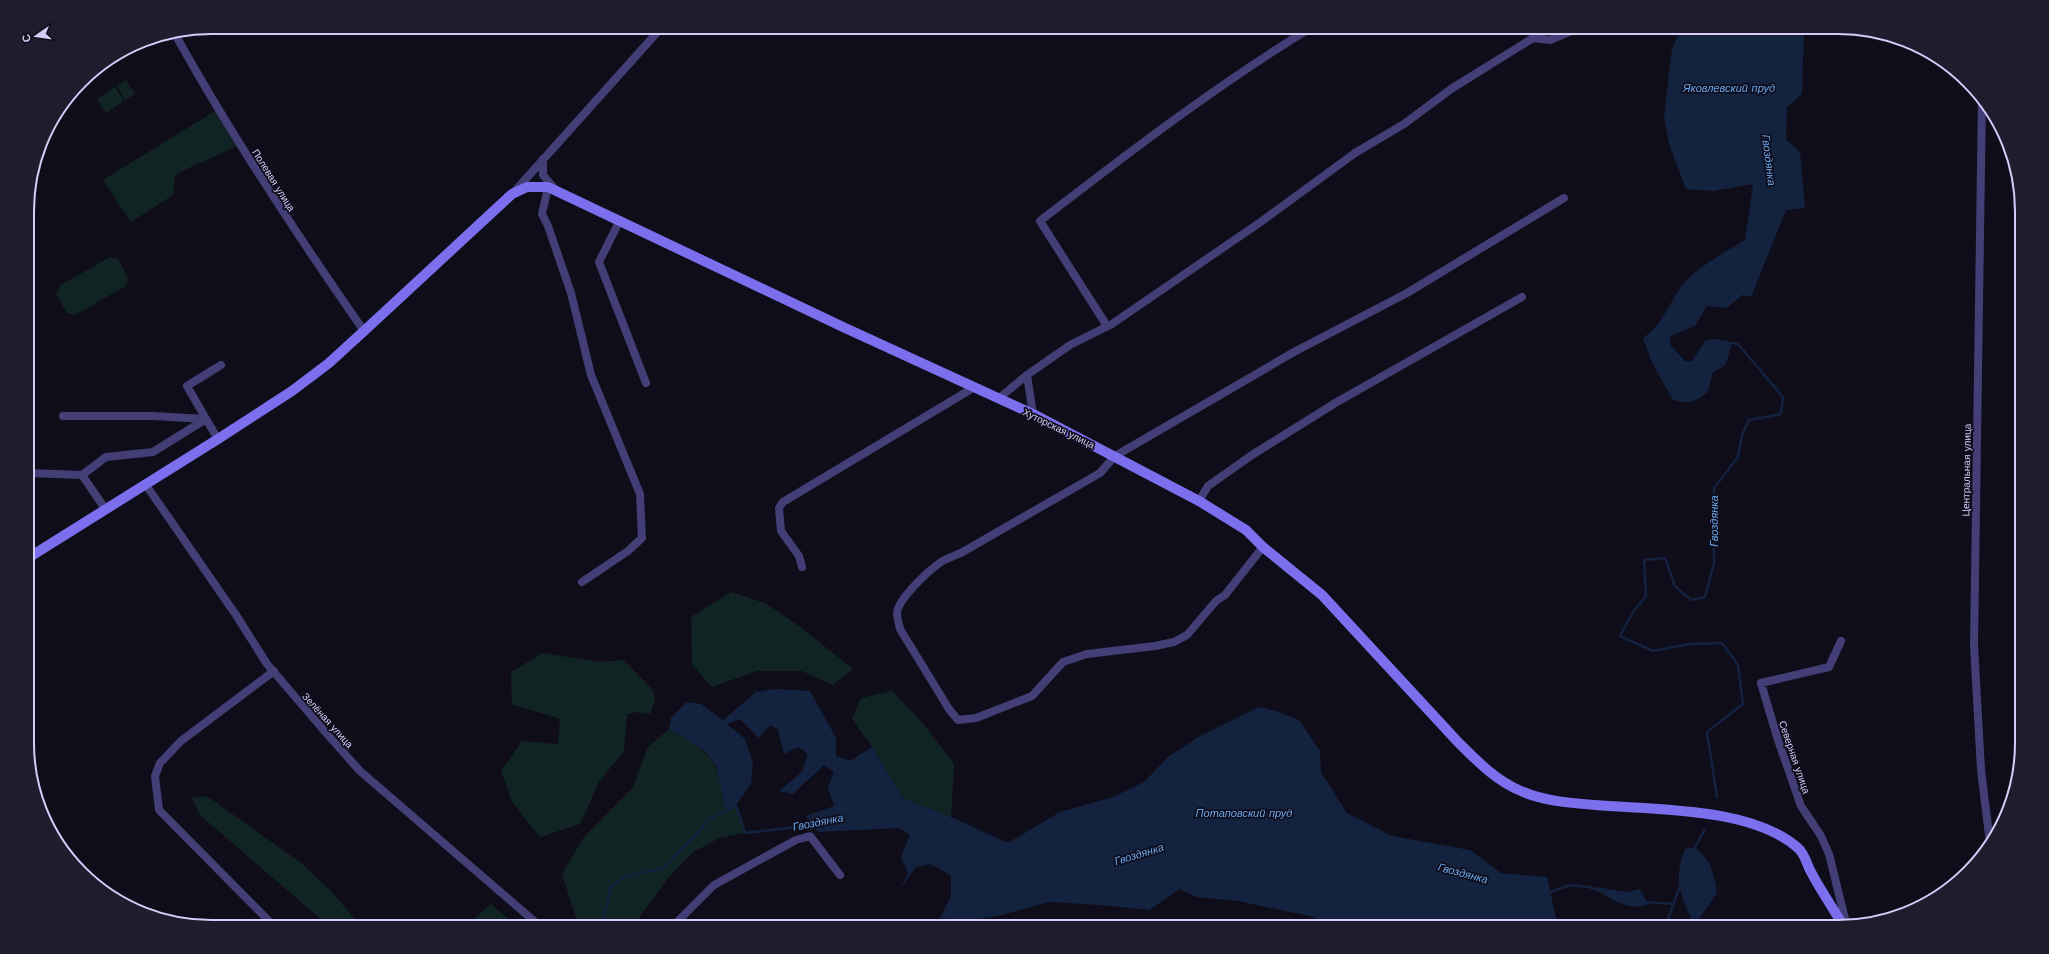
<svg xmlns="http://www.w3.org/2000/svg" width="2049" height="954" viewBox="0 0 2049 954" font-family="'Work Sans',sans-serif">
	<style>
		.green { fill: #112424 }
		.water { fill: #13223f }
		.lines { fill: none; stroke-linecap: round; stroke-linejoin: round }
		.stream { stroke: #13223f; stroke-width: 2.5 }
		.street { stroke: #433e75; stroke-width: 8 }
		.secondary { stroke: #7b6fee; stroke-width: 10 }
		.labels { text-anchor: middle; stroke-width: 3.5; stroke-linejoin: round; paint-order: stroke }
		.street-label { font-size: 10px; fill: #d5cdf9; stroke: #100d1b }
		.water-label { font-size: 11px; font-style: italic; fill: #67a7ed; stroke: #100d1b }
		.rim { fill: none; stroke: #d5cdf9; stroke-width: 2 }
	</style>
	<rect width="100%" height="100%" fill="#100d1b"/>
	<!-- green -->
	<path class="green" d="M126 80 135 94 125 100 117 86Z
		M115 87 124 101 106 113 97 99Z
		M215 111 236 146C216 158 194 163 175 176L173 195 131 222 103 180Z
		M110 257 118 259 128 278 126 286 75 315 67 313 56 294 61 285Z
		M731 592 765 603 799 626 853 669 833 685 802 671H757L712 687 692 664 691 617Z
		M543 653 599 662 624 660 653 690 655 699 650 714 637 712 627 714 624 751 599 782 580 824 540 837 512 802 501 771 522 741 558 744 560 719 512 704 511 672Z
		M892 691 920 720 954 764 951 817 903 798 872 747 852 719 861 698Z
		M669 729C714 754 718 759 726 811L736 806 745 833 719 838 692 853 668 878 636 922 625 927H579L562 874 584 837 633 787 648 747Z
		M207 796 301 863 331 891 358 923V927H330L201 816 192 798Z
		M491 904 518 927H464Z"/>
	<!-- water -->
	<path class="water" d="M1682 27H1804L1802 94 1787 107 1786 140 1800 152 1805 208 1786 210 1751 297 1742 295 1727 308 1707 306 1695 326 1670 336 1671 346 1685 361H1692L1706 340 1732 344 1725 366 1713 372 1708 392C1693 403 1688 405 1672 399L1651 360 1643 338C1664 324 1669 301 1685 282 1699 266 1727 251 1745 240L1753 184 1713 191 1686 189 1669 144 1664 116 1672 49Z
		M775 689 810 691 836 738V756L850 761 872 747 903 798 951 817 1008 843 1060 812 1113 797 1144 782 1169 756 1200 736 1259 707 1276 711 1299 720 1320 751 1321 772 1347 813 1392 836 1470 850 1501 873 1547 877 1558 927H1324L1314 917 1238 901 1196 897 1180 889 1149 910 1101 905 1049 902 998 916 964 921 940 918 951 896V875L930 864 916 867 900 889 908 873 901 857 910 835 899 828 818 832 806 816 834 806 828 787 834 772 824 765 793 794 779 791 802 772 808 754 798 747 784 754 778 729 770 725 759 738 740 719 727 724 745 739 753 763 751 783 736 806 726 811 716 765 704 750 669 729 671 718 686 702 701 704 723 720 756 692Z
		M1695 847C1712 862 1713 871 1717 893L1700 918 1692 920C1679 894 1674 877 1685 849Z
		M1595 887 1628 892 1640 889 1648 904C1634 913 1605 898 1595 887Z"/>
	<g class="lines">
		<!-- stream -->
		<path class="stream" d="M1710 342 1712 340 1738 344 1783 397 1781 414 1749 420 1742 435 1738 457 1714 488V563L1705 597 1691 600 1675 586 1665 558 1644 560 1646 596 1633 612 1620 636 1653 651 1690 644 1722 643 1738 665 1743 704 1707 732 1717 797
			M1694 849 1705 829
			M1548 893 1570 885 1589 887 1601 891
			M1644 902 1674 904
			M597 927 602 924 611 886 625 877 664 868 711 818 736 806 745 833 815 825
			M1665 927 1680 886"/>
		<!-- street -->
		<path class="street" d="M175 34C232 137 297 235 364 331
			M1533 38 1550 40 1581 27
			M1982 98 1974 646 1981 770 1990 843
			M543 159V175L555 189
			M548 187 542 214 548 226 571 293 591 375 640 494 642 538 628 551 582 582
			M514 192 662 27
			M620 220 599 262 646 383
			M1107 326 1040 221C1128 153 1217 85 1312 27
			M1027 375 1033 414
			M998 399 1027 375 1070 345 1112 324 1262 221 1355 153 1404 124 1451 89 1533 38V27
			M63 416H153L206 419
			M206 419 187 386 221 365
			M28 473 82 475 106 510
			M82 475 106 457 153 452 206 419 218 439
			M146 485 236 615 267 664 327 734 360 771 541 927
			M1199 501 1208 486 1252 455 1337 402 1522 297
			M1263 547 1225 595 1216 601 1187 635 1174 642 1155 646 1087 654 1063 662 1032 696 976 718 958 720 949 709 900 629C899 624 897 618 897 613 898 599 929 570 941 562 947 558 954 556 961 553L1100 473 1115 456 1294 352 1407 293 1564 198
			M802 567 799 556 781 531 779 508 783 502 973 388
			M1841 641 1829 667 1761 683 1778 740 1801 806 1821 836 1829 854 1847 927
			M274 671 181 741 160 763 155 776 159 810 275 927
			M672 927 714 885 796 840 810 836 840 875"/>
		<!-- secondary -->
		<path class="secondary" d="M28 558 218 439 292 391 329 363 364 331 512 194 527 187H548L843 327 1033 414 1199 501 1246 530 1263 547 1322 595 1457 741C1476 760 1495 780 1521 791 1543 801 1570 803 1595 805 1655 810 1752 807 1798 848 1805 854 1807 865 1811 872 1821 891 1833 908 1844 927"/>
	</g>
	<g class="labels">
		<!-- street labels -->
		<g class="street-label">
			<text transform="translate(274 180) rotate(58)" y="4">Полевая улица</text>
			<text transform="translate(1059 428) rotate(26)" y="4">Хуторская улица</text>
			<text transform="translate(1966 470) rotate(-89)" y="4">Центральная улица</text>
			<text transform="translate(328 720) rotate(48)" y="4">Зелёная улица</text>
			<text transform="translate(1795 757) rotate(71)" y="4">Северная улица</text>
		</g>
		<!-- water labels -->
		<g class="water-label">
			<text x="1729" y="92">Яковлевский пруд</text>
			<text transform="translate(1769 160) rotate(83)" y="4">Гвоздянка</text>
			<text transform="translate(1714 521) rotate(-90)" y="4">Гвоздянка</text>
			<text x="1244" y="817">Потаповский пруд</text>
			<text transform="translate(818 822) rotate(-11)" y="4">Гвоздянка</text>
			<text transform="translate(1139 854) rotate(-17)" y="4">Гвоздянка</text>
			<text transform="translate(1463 873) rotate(15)" y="4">Гвоздянка</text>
		</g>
	</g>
	<!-- crop -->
	<path d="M0 0H2049V954H0ZM211 34H1838A177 177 0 0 1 2015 211V743A177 177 0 0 1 1838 920H211A177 177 0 0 1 34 743V211A177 177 0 0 1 211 34Z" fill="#201c2d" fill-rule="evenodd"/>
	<path class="rim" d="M211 34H1838A177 177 0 0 1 2015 211V743A177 177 0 0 1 1838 920H211A177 177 0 0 1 34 743V211A177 177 0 0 1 211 34Z"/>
	<!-- north arrow -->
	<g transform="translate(36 36) rotate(257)" stroke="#100d1b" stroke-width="3" paint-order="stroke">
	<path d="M0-3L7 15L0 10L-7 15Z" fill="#d5cdf9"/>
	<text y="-6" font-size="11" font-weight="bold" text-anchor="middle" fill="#d5cdf9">С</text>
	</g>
</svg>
